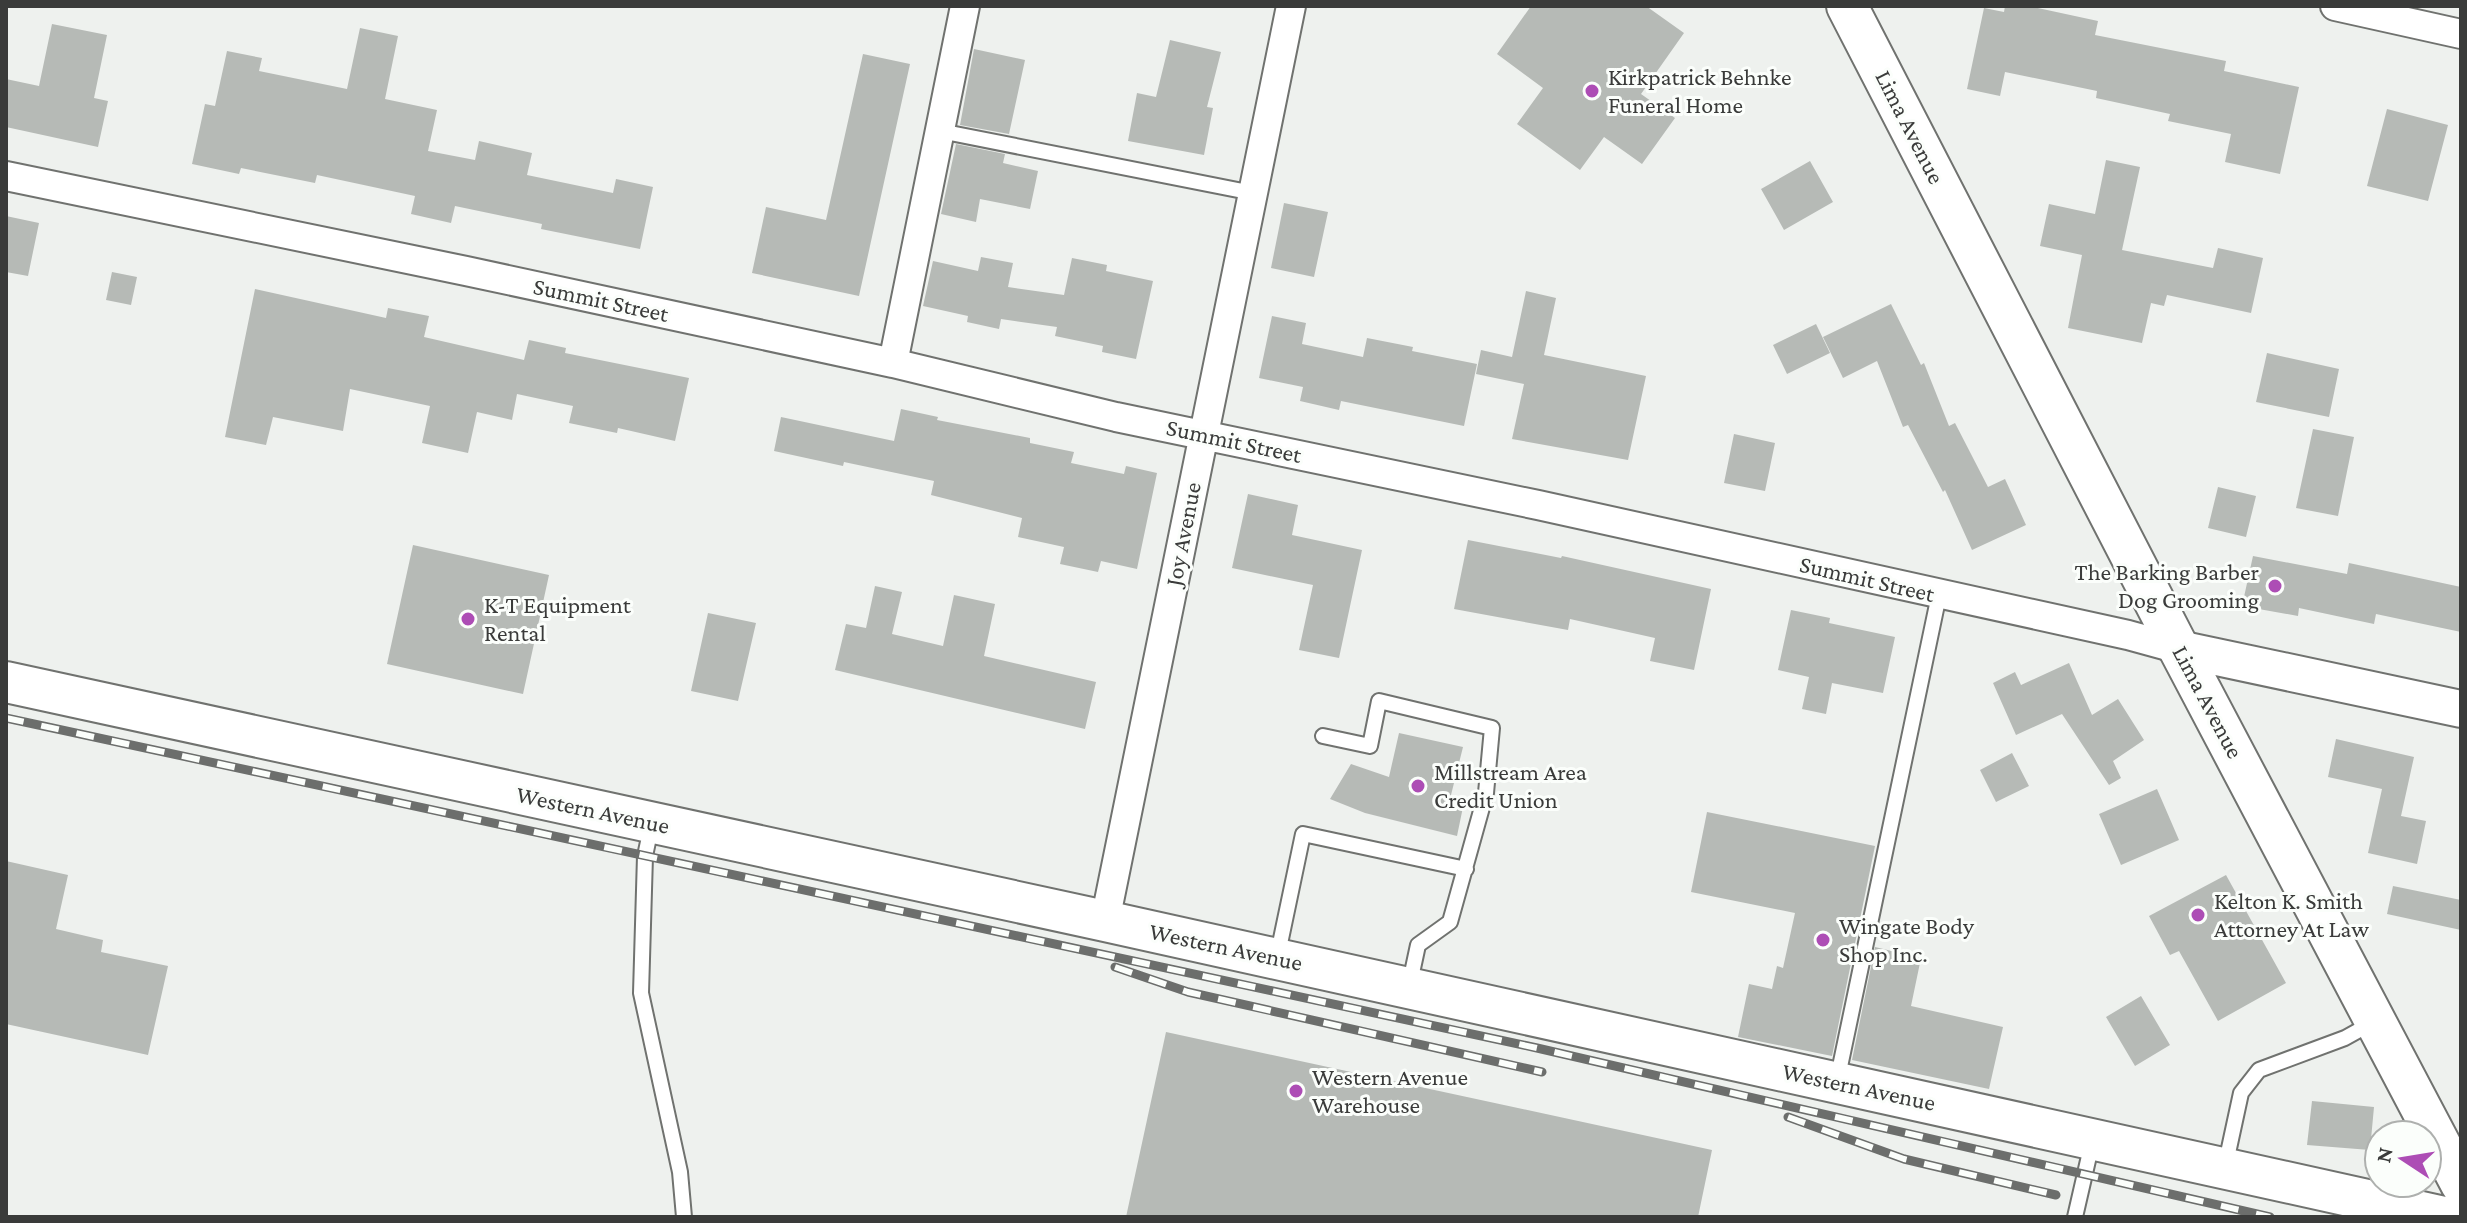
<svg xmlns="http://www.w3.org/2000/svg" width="2467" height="1223" viewBox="0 0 2467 1223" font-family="'Crimson Pro',serif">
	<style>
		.building { fill: #b6bab6 }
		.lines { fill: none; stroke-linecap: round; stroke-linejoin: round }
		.service-casing { stroke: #70726f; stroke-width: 18 }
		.minor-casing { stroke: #70726f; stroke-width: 32 }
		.tertiary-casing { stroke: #70726f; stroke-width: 40 }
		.secondary-casing { stroke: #70726f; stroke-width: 44 }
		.service { stroke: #fff; stroke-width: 14 }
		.minor { stroke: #fff; stroke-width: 28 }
		.tertiary { stroke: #fff; stroke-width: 36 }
		.secondary { stroke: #fff; stroke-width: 40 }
		.rail-casing { stroke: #6c6e6c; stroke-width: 9 }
		.rail { stroke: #fbfefb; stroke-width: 6; stroke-dasharray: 18; stroke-linecap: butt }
		.poi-dot { fill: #ad4db5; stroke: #fbfefb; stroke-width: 3 }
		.labels { text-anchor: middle; stroke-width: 6; stroke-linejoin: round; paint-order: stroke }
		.poi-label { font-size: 24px; fill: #3a3b3a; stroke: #fbfefb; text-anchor: start }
		.street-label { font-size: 24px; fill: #3a3b3a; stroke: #fbfefb }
	</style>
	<rect width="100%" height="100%" fill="#eef1ee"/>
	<!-- building -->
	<path class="building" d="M1531 6H1646L1684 33 1641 94 1675 118 1642 164 1604 137 1580 170 1517 124 1543 88 1497 54Z
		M2005 6H2028L2098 21 2095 35 2226 61 2224 71 2299 87 2280 174 2225 162 2231 134 2168 121 2170 114 2096 98 2097 91 2005 72 2000 96 1967 89 1984 8 2004 12Z
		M52 24 107 35 94 98 108 101 98 147 6 127V79L39 86Z
		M360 28 398 36 385 99 437 110 428 151 475 160 479 141 532 153 527 175 613 193 616 179 653 187 640 249 541 229 542 224 455 206 451 223 411 214 415 196 317 175 315 183 241 168 239 174 192 164 205 104 215 106 227 51 262 58 259 71 347 89Z
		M1170 40 1221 52 1207 107 1213 108 1204 155 1128 141 1137 93 1156 97Z
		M974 49 1025 60 1009 134 960 125Z
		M863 54 910 64 859 296 752 273 766 207 826 220Z
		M2387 109 2448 125 2428 201 2367 186Z
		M956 144 1005 154 1003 163 1038 171 1030 209 980 199 976 222 941 214Z
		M2106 160 2140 167 2122 250 2213 268 2218 248 2263 258 2251 313 2167 295 2164 306 2151 303 2142 343 2068 328 2082 255 2040 246 2049 204 2095 214Z
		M1810 161 1833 202 1784 230 1761 189Z
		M1284 203 1328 212 1314 277 1271 268Z
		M6 216 39 223 28 276 6 272Z
		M981 257 1013 263 1008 287 1064 295 1072 258 1107 265 1106 271 1153 281 1136 359 1102 352 1103 346 1055 336 1057 327 1001 319 999 329 967 322 968 316 923 306 933 261 978 271Z
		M112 272 137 277 131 305 106 300Z
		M255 289 386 318 388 308 429 316 424 337 524 360 529 340 566 348 565 353 689 378 675 441 618 428 617 433 569 423 573 406 517 394 512 420 477 412 468 453 422 443 430 406 350 389 343 431 273 417 266 445 225 437Z
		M1526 291 1556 298 1544 355 1646 376 1628 460 1512 439 1524 384 1476 374 1481 350 1512 357Z
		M1891 304 1921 365 1924 363 1949 426 1955 423 1988 487 2005 479 2026 525 1972 550 1945 490 1943 492 1908 425 1903 427 1877 361 1843 378 1823 337Z
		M1272 316 1306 323 1302 344 1363 357 1367 338 1413 347 1412 351 1477 364 1464 426 1341 401 1339 410 1300 401 1303 387 1259 378Z
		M1816 324 1830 353 1787 374 1773 345Z
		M2267 353 2339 369 2329 417 2256 402Z
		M901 409 938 417 937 420 1030 438V443L1074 452 1071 463 1124 474 1126 466 1157 473 1137 569 1101 561 1098 572 1060 564 1064 547 1018 537 1022 518 931 495 934 481 844 462 843 466 774 451 781 417 894 441Z
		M2313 429 2354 437 2338 516 2296 508Z
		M1734 434 1775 443 1765 491 1724 483Z
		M2218 487 2256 496 2246 537 2208 528Z
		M1248 494 1298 505 1292 535 1362 550 1339 658 1299 650 1313 585 1232 568Z
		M1468 540 1561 558 1562 556 1711 589 1694 670 1650 661 1655 638 1570 619 1568 630 1454 609Z
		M413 545 549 575 523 694 387 664Z
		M2253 556 2347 574 2349 563 2461 587V632L2376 614 2374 624 2299 608 2298 616 2242 606Z
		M875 586 902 592 892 634 943 646 954 595 995 604 984 656 1096 682 1085 729 835 670 846 624 866 628Z
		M1791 610 1830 618 1829 623 1895 637 1883 693 1832 683 1826 714 1802 709 1809 677 1778 670Z
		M708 613 756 623 738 701 691 691Z
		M2069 663 2092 715 2118 699 2144 740 2113 761 2121 778 2109 785 2062 714 2016 735 1993 683 2015 672 2021 685Z
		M1399 733 1463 747 1451 795 1463 807 1457 836 1365 813 1330 799 1351 764 1389 777Z
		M2336 739 2414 757 2401 816 2426 821 2417 864 2368 853 2382 789 2328 777Z
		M2012 753 2029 786 1996 802 1980 770Z
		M2157 789 2179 840 2121 865 2099 814Z
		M1707 812 1875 846 1832 1056 1738 1037 1749 984 1772 989 1777 966 1783 968 1795 913 1691 892Z
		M6 861 68 875 56 929 103 940 101 952 168 966 148 1055 6 1024Z
		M2226 875 2286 983 2218 1021 2179 951 2170 955 2149 916Z
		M2393 886 2461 900V930L2387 914Z
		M1875 947 1921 958 1911 1006 2003 1027 1989 1089 1852 1060Z
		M2141 996 2170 1045 2135 1066 2106 1017Z
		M1166 1032 1712 1150 1698 1217H1126Z
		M2312 1101 2374 1107 2370 1150 2307 1145Z"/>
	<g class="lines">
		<!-- service casing -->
		<g class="service-casing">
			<path id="service" d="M940 131 1253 193
				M1323 736 1370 746 1379 701 1492 728 1486 793 1450 922 1418 945 1409 987
				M652 823 645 856 641 993 680 1172 684 1217
				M1277 958 1303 834 1466 869
				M1837 1081 1939 595
				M2225 1167 2241 1093 2259 1070 2345 1038 2372 1023
				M2075 1217 2092 1143"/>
		</g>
		<!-- minor casing -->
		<g class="minor-casing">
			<path id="minor" d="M2335 6 2461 34
				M6 176 466 271 893 363 1116 417 1538 505 2128 635 2179 649
				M893 363 965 6
				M1105 921 1291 6"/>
		</g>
		<!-- tertiary casing -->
		<g class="tertiary-casing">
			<path id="tertiary" d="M2179 649 2461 709"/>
		</g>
		<!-- secondary casing -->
		<g class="secondary-casing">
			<path id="secondary" d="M1847 6 2179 649 2461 1184
				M6 682 1105 921 2444 1217"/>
		</g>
		<!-- service -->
		<use href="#service" class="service"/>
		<!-- minor -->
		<use href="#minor" class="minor"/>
		<!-- tertiary -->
		<use href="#tertiary" class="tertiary"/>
		<!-- secondary -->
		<use href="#secondary" class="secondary"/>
		<!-- rail casing -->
		<g class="rail-casing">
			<path id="rail" d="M6 718 1537 1048 2270 1217
				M1115 967 1188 992 1542 1072
				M1788 1117 1904 1159 2056 1195"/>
		</g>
		<!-- rail -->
		<use href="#rail" class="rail"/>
	</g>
	<!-- markers -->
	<g class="poi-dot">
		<circle cx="1592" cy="91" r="8"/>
		<circle cx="2275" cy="586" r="8"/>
		<circle cx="468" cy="619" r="8"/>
		<circle cx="1418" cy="786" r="8"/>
		<circle cx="2198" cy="915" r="8"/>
		<circle cx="1823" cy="940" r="8"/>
		<circle cx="1296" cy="1091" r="8"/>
	</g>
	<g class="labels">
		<!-- poi labels -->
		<g class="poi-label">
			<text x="1608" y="85">Kirkpatrick Behnke<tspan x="1608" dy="28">Funeral Home</tspan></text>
			<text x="2259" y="580" text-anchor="end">The Barking Barber<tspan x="2259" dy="28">Dog Grooming</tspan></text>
			<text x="484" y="613">K-T Equipment<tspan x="484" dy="28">Rental</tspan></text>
			<text x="1434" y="780">Millstream Area<tspan x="1434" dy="28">Credit Union</tspan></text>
			<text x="2214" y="909">Kelton K. Smith<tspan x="2214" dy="28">Attorney At Law</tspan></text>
			<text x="1839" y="934">Wingate Body<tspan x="1839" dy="28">Shop Inc.</tspan></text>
			<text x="1312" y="1085">Western Avenue<tspan x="1312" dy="28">Warehouse</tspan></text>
		</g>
		<!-- street labels -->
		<g class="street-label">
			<text transform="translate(1910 127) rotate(63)" y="8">Lima Avenue</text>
			<text transform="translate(601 300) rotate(12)" y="8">Summit Street</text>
			<text transform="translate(1234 441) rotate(12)" y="8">Summit Street</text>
			<text transform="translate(1183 534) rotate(-79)" y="8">Joy Avenue</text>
			<text transform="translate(1867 579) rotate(13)" y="8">Summit Street</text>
			<text transform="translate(2208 702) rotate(62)" y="8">Lima Avenue</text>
			<text transform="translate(593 810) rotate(12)" y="8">Western Avenue</text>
			<text transform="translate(1226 947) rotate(12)" y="8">Western Avenue</text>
			<text transform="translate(1859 1087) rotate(12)" y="8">Western Avenue</text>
		</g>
	</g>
	<!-- border -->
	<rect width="2467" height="1223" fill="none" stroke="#3a3b3a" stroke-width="16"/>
	<!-- north arrow -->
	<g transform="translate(2403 1159) rotate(282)"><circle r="38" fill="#fbfefb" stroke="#aeb0ae" stroke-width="2"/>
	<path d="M0-6L14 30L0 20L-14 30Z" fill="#ad4db5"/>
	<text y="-12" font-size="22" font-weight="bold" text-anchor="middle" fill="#3a3b3a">N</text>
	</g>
</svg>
